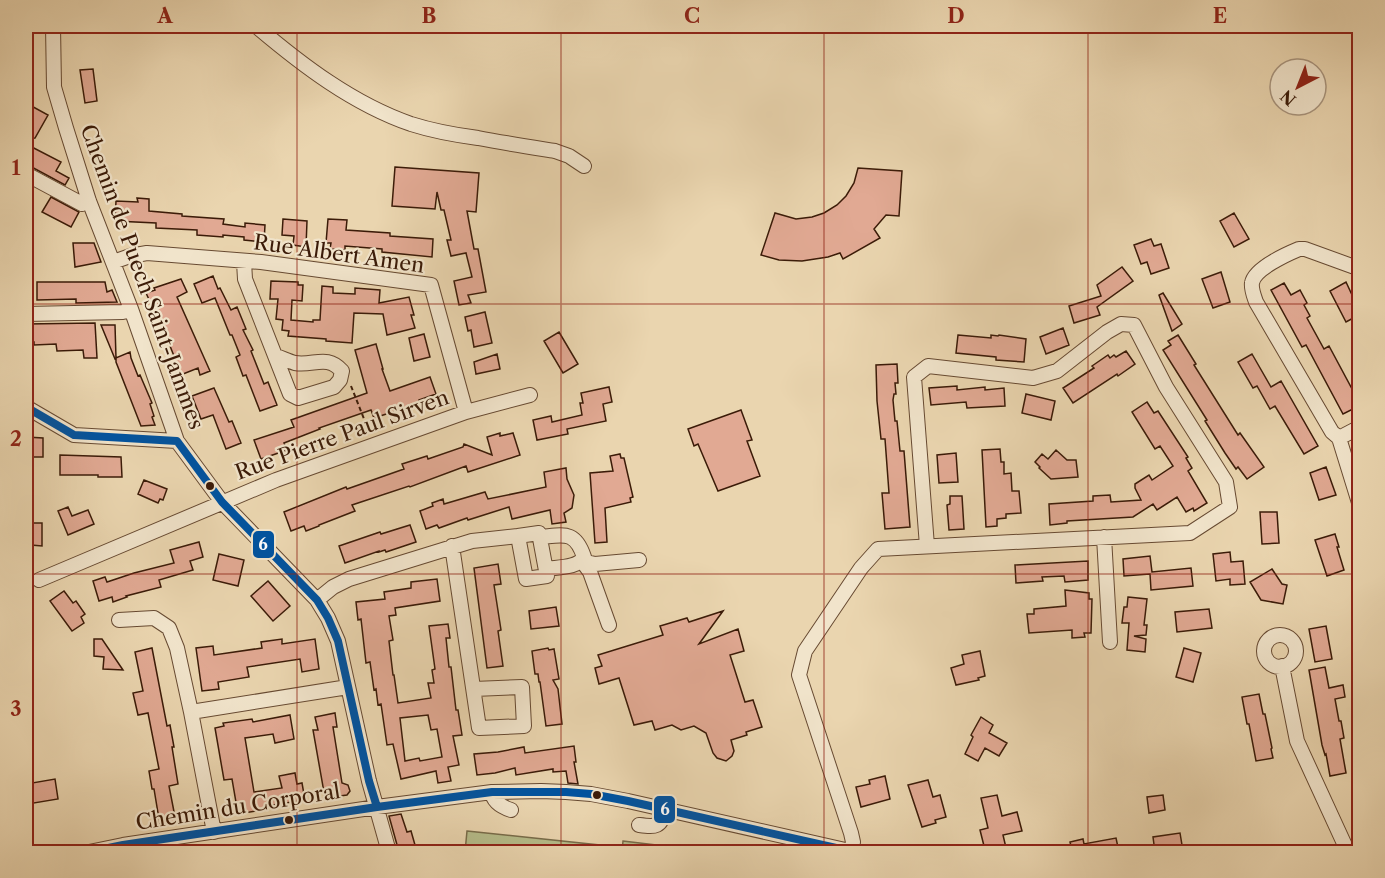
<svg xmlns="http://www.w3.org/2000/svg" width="1385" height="878" viewBox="0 0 1385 878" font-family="'Libre Caslon Text',serif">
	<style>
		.green { fill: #b6bd8b; stroke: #786c4a; stroke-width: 1.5 }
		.building { fill: #e1a993; stroke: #3b1b08; stroke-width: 1.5; fill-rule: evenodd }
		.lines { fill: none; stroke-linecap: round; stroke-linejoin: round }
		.minor-casing { stroke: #674a32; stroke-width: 16 }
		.path { stroke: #3b1b08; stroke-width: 2; stroke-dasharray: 4.5 3; stroke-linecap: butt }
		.minor { stroke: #f1e4cb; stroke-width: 14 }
		.bus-1-casing { stroke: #f1e4cb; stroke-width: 12 }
		.bus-1 { stroke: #0053a0; stroke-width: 8 }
		.grid { fill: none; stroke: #8f2418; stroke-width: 1.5; stroke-opacity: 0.55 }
		.bus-dot { fill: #3b1b08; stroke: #f1e4cb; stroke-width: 2 }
		.labels { text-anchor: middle; stroke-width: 4.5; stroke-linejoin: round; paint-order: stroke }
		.street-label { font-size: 21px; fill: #3b1b08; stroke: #f1e4cb }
		.line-badge { stroke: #f1e4cb; stroke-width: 2 }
		.badge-label { font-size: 16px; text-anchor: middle; font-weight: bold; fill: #fff }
		.neatline { fill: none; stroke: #8f2418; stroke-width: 2 }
		.grid-label { font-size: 20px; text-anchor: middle; font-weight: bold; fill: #8f2418 }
	</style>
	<rect width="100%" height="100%" fill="#ead5af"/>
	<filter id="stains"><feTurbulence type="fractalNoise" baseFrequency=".00333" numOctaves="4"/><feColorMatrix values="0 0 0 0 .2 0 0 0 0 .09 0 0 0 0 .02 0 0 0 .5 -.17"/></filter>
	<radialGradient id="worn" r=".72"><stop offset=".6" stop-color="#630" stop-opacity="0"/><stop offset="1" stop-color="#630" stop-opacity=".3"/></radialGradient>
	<!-- green -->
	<path class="green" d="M467 831 609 846V852H465Z
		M623 841 715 852H622Z"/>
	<!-- building -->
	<path class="building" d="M93 69 97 101 85 103 80 70Z
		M26 103 48 115 35 138 26 139Z
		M26 144 61 162 56 171 69 178 65 185 26 164Z
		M395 167 479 173 476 212 467 211 474 249H478L486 292 468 295 471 303 459 305 454 281 472 277 466 253 451 256 447 240H451L444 210H441L437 192 435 209 392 206Z
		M858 168 902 171 899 216 886 215 874 229 880 238 843 259 840 253 828 257 802 261 779 260 761 255 775 213 796 219 812 217 824 213 837 205 846 196 854 183Z
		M51 197 79 212 71 227 42 212Z
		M137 198 149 199V211L182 214V216L224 219 223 224 245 227V223L265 225 264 242 244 240V237L223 235V237L197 235V230L156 228V223L115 221 116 201 138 202Z
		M1234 213 1249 239 1234 247 1220 221Z
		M283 219 307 221 306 247 293 245 294 236 282 235Z
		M328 219 347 220 346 230 390 233V236L433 239 432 257 382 252V249L345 246V250L330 249 331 243H326Z
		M1151 239 1154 246 1161 244 1169 268 1151 274 1147 262 1141 264 1134 245Z
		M73 243H94L101 262 75 267Z
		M1122 267 1133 281 1097 307 1100 315 1074 323 1069 306 1101 296 1097 285Z
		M1221 272 1230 302 1213 308 1202 279Z
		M213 276 218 289 220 288 231 310 237 307 246 329 243 330 253 350 251 351 264 384 268 382 277 405 260 411 246 375 243 376 236 357 240 355 232 335H230L215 298 202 303 194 284Z
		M181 279 187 292 177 297 210 371 200 375 198 368 178 376 170 357 174 356 154 306H152L146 293 155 290 154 288Z
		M271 281 298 282V285H303L302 301 292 300 291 320 313 322V320H320L322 286 333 287V293L355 294V288L380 290 379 303 409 297 414 315H411L415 328 387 335 383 314 354 313 352 343 326 341V339L288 336 289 331 282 330 283 320 276 319 278 299H270Z
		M37 282H105L107 292 112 290 117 302 76 303V299L37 300Z
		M1346 282 1359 310V315L1346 322 1330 291Z
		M1284 283 1291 295 1300 290 1307 303 1304 305 1310 316 1307 318 1324 349 1329 346 1359 402V406L1343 414 1306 345 1302 347 1271 290Z
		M1163 293 1182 324 1172 331 1159 295Z
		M485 312 492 343 474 347 471 330 468 331 465 317Z
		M95 323 97 358H84L83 350 57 351 56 344 34 345V342H26V324Z
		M101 325H115L116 358 130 352 131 358 138 376 140 375 152 403 150 404 154 416 152 417 155 425 141 426 116 362V358L115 359Z
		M1063 328 1069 345 1046 354 1040 337Z
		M559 332 578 364 563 373 544 341Z
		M424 334 430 357 414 361 409 338Z
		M958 335 991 338V335L998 336 999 335 1026 339 1024 362 996 360V357L956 353Z
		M1178 335 1196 364 1194 365 1238 435 1240 433 1264 467 1247 479 1238 467 1236 469 1225 453 1205 421 1207 420 1163 350 1171 345 1168 341Z
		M376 344 383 369H382L390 391 430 377 436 394 419 400 420 403 374 418 371 410 319 428 320 429 284 443 287 450 261 459 254 440 294 427 291 420 367 393 355 350Z
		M1126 351 1135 364 1118 376 1117 374 1073 403 1063 388 1094 368 1092 366 1108 355 1110 358 1114 355 1116 357Z
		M497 354 500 369 476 374 474 362Z
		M1252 354 1271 387 1281 381 1318 446 1304 454 1275 406 1270 409 1257 386 1253 388 1238 362Z
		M897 364 898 383H895L896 394H894L893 400 895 421H897L900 451H904L910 527 885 529 882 493H889L885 439H881L877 401 876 365Z
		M957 386V390L985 387V390L1004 388 1005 406 967 408 966 402 931 405 929 388Z
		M609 387 612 402 603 404 606 421 567 429 568 434 537 440 533 420 551 416 552 422 582 415 580 403H583L581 393Z
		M214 388 229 422 232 421 241 443 226 449 213 415 201 419 192 396Z
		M1026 394 1055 401 1051 420 1022 413Z
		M1147 402 1154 413 1158 411 1188 457 1186 458 1192 468 1188 471 1207 503 1194 511 1193 508 1186 512 1177 497 1157 510 1153 504 1133 517 1067 521V523L1050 525 1049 504 1093 501V496L1110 495 1111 502 1141 500 1135 488V484L1149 475 1152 480 1173 466 1160 446 1155 449 1132 412Z
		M741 410 752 440 747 441 760 476 718 491 698 444 694 446 688 429Z
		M500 433V436L513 433 520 455 468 472 466 466 410 487 409 486 352 505 355 511 319 525V526L306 531 304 526 291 531 284 512 346 487 347 489 404 469 402 464 427 456 428 459 463 447 464 444 492 455 487 437Z
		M26 437 43 438V457H32V454H26Z
		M1000 449 1001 462H1004V474L1011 473 1012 491H1019L1021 513 1006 514V518L997 519V526L986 527 982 450Z
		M1056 450 1067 460H1076L1078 477 1051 479 1039 468 1040 467 1035 462 1042 454 1048 459Z
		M956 453 958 482 939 483 937 455Z
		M620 454 621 458H624L633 497 630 498 631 502 605 508 607 542 595 543 590 473 613 471 610 456Z
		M60 455 121 457 122 477H98V475H60Z
		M1326 467 1336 495 1319 500 1310 473Z
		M566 468 567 479 574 495 572 508 564 513 566 522 552 524 550 510 512 519 509 507 468 520 467 518 439 528 437 525 426 529 420 511 433 506 432 503 443 499 444 504 485 492 488 499 546 487 544 472Z
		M144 480 167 489 163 500 160 499 158 503 138 494Z
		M950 496H962L964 529 949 530 947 505 950 504Z
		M68 507 72 516 88 510 94 524 68 535 58 511Z
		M1260 512H1277L1279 543 1262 544Z
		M26 523H42V546L31 545V543H26Z
		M410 525 416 542 386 552 385 550 379 552V551L345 563 339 546 380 532 381 534Z
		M1335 534 1339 547H1337L1344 570 1327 576 1315 540Z
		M199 542 203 557 190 561 193 570 159 580 161 587 126 596 127 597 113 602 112 597 99 601 93 581 105 577 107 582 134 573 174 563 170 550Z
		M1230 552 1231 562 1243 561 1245 584 1230 585V579L1216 581 1213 554Z
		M219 554 244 560 238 586 213 580Z
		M1150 556 1152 572 1191 568 1193 586 1151 590 1150 574 1124 576 1123 559Z
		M1088 561V580L1065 582 1064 576 1042 577 1043 581 1016 583 1015 565Z
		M498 564 501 584 494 585 501 630 498 631 503 666 487 668 474 568Z
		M1272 569 1282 584 1287 585 1283 604 1261 600 1250 582Z
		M437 579 440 601 395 608 396 615 389 616 393 640 389 641 393 675H394L398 703 431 698 428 683H434L432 670 435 669 429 626 448 624 450 638H446L449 667H451L456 710H458L462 735 453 736 459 765 448 767 451 781 438 783 436 771 401 779 393 744 387 745 381 704 378 705 376 689 374 690 370 662 366 663 361 619 358 620 356 602 385 599 384 592 411 588V582ZM428 715 431 730 437 729 442 757 420 761 419 758 405 761 400 718Z
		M268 581 290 606 273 621 251 596Z
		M1065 590 1089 593V599H1092L1091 633H1084L1085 637 1072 638V630L1029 633 1027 614H1034V609L1066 606Z
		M64 591 73 603 76 601 85 614 81 617 84 623 72 631 50 601Z
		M1128 597 1147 599 1144 625H1147L1146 635 1134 636 1146 639 1145 652 1127 650 1129 623H1122L1124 607H1127Z
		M556 607 559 626 531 629 529 611Z
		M1209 609 1212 628 1177 632 1175 612Z
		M723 611 699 644 738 629 744 651 730 655 745 702 753 700 762 727 746 732 747 735 731 740 734 751 732 756 726 761 717 758 713 753 706 733 694 726 681 730 672 725 655 730 652 721 634 725 619 678 599 684 595 668 602 666 598 655 663 635 660 626 687 618 689 622Z
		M1326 626 1332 659 1315 662 1309 629Z
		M94 639H102L123 670 103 669 104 657 94 656Z
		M282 639V644L315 639 319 669 302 672 300 659 247 667 249 677 218 682 219 689 202 691 196 648 213 646 214 655 262 648 261 642Z
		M152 648 167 726 170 725 174 747H172L178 784 169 786 176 822 160 825 154 789H152L149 771 159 769 148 713 138 715 133 693 143 691 135 652Z
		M548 648 549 650 554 649 559 679 553 680 558 689 562 724 546 726 540 682H539L538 674H535L532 651Z
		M1184 648 1201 653 1193 682 1176 677Z
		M980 651 985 676 978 678 979 680 956 685 951 668 964 664 962 655Z
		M1325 667 1329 688 1343 685 1345 697 1335 699 1339 721H1341L1344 738 1340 739 1346 773 1330 776 1326 754 1325 755 1322 745 1309 670Z
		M1259 694 1263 714H1265L1272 748 1271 749 1273 758 1256 761 1249 724H1247L1242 697Z
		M335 713 337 727H333L342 783 348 785 350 791 347 795 325 798 313 730H318L315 717Z
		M290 715 294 739 275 743 273 734 245 738 254 792 282 788 279 776 295 773 297 784 302 783 305 800 267 806V809L238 814 232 779 224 780 215 728 224 726 223 723 252 719 253 722Z
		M981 717 993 725 989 733 1007 743 999 756 985 748 978 761 965 754 973 737 971 735Z
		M574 746 576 762H574L578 784 568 783 566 771 553 772V769L516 775 515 768 495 773 477 775 474 754 498 752 524 747 525 753Z
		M885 776 890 799 861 807 856 787 870 784 869 780Z
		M55 779 58 799 28 804 26 784Z
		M928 780 933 797 940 795 946 817 935 820 936 823 922 827 908 785Z
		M997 795 1002 816 1017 812 1022 831 1003 835 1007 852H988L987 846H984L980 830 988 828 981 798Z
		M1163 795 1165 810 1149 813 1147 797Z
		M401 814 407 832 411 831 417 852H399L389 816Z
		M1180 833 1182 845 1171 847 1172 852H1155L1153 837Z
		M1116 838 1119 852H1067V847L1071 846 1070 842 1083 839 1084 844Z"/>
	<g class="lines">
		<!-- minor casing -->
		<g class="minor-casing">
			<path id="minor" d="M53 26 54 87 66 128 89 201 131 309 177 441 222 502 317 600 328 618 338 641 369 781 389 852
				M256 26C302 65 353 104 411 124 433 131 455 135 478 138 504 143 530 147 555 151L569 156 584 166
				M26 174 82 204 89 201
				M113 262 130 256 147 253 261 262 431 285 466 412
				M244 262 245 279 290 394 298 398 334 387 340 380 342 371C327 354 314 366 295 363 288 361 282 358 276 356
				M1360 269 1305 249H1299C1287 254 1254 269 1252 283 1251 289 1254 296 1256 302L1332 432 1339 438 1360 506
				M26 314 123 312 131 309
				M26 407 74 435 177 441
				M1339 438 1360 427
				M540 537C564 535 575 530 584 557 578 568 558 567 546 569
				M1104 537 1110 642
				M452 546 479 728 524 726 522 687 474 689
				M582 561 590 572 609 625
				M582 561 595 564 639 560
				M39 580 276 480 466 412 530 395
				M317 600 333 587 349 579 472 541 518 536 526 579 547 576 539 533 518 536
				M119 620 154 618 169 628 177 648 191 712 214 832
				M1264 651a16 16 0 1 1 32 0a16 16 0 1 1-32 0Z
				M1282 666 1297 741 1348 852
				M191 712 348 687
				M492 792C493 802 502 807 511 810
				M639 825C655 827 662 828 665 809
				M851 851 853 842 851 833 799 675 805 651 861 568 878 549 1190 533 1230 507 1226 482 1166 387 1134 325 1121 324 1107 332 1057 371 1033 378 928 366 914 377 927 546
				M89 852 123 845 377 807 492 792 541 791 566 792 591 794 628 801 854 852"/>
		</g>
		<!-- path -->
		<path class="path" d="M351 386 370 434"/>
		<!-- minor -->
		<use href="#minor" class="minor"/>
		<!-- bus-1 casing -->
		<g class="bus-1-casing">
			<path id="bus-1" d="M26 407 74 435 177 441 222 502 317 600 328 618 338 641 369 781 377 807
				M89 852 123 845 377 807 492 792H566L591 794 628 801 854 852"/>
		</g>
		<!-- bus-1 -->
		<use href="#bus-1" class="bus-1"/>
	</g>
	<!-- grid -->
	<path class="grid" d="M297 26V852M561 26V852M824 26V852M1088 26V852M26 304H1360M26 574H1360"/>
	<!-- markers -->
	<g class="bus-dot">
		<circle cx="210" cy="486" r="5"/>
		<circle cx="597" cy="795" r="5"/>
		<circle cx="289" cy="820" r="5"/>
	</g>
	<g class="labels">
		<!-- street labels -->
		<g class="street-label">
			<text transform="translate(339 254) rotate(8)" y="7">Rue Albert Amen</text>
			<text transform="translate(142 277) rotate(70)" y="7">Chemin de Puech Saint-Jammes</text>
			<text transform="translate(342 435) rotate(-20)" y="7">Rue Pierre Paul Sirven</text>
			<text transform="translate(238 807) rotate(-9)" y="7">Chemin du Corporal</text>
		</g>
	</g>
	<g class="line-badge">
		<rect x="252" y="530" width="23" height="29" rx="6" fill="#0053a0"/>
		<rect x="653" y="795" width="23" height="29" rx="6" fill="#0053a0"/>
	</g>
	<g class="badge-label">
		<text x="263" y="550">6</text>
		<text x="665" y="815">6</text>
	</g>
	<!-- margin -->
	<rect width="1385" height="878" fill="none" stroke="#ead5af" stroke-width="66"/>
	<!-- north arrow -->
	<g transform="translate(1298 87) rotate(222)"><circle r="28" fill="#f1e4cb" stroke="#a8947d" stroke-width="1.5"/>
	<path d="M0-4.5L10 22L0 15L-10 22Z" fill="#8f2418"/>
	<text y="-9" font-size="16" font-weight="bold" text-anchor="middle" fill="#3b1b08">N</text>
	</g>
	<rect x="33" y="33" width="1319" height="812" class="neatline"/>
	<g class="grid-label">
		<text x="165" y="23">A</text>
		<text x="429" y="23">B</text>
		<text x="692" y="23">C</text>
		<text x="956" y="23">D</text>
		<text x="1220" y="23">E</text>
		<text x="16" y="175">1</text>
		<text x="16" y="446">2</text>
		<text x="16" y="716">3</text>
	</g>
	<rect width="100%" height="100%" filter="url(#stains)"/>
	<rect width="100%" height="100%" fill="url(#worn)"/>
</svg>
